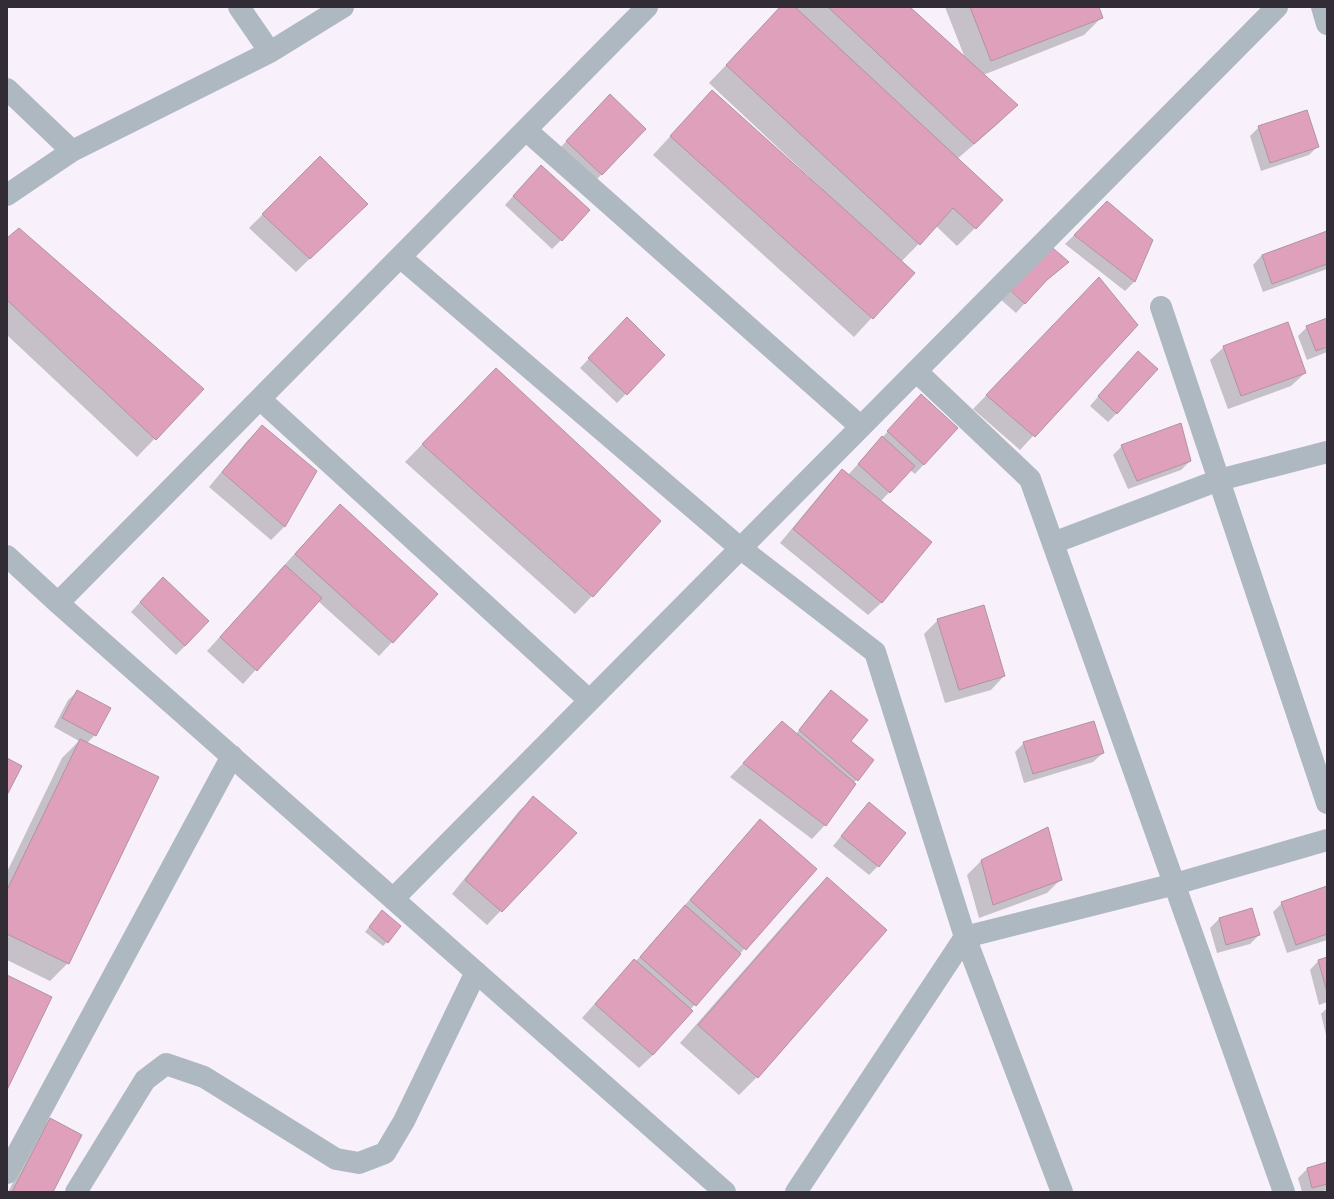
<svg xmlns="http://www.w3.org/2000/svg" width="1334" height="1199" viewBox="0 0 1334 1199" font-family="'Varela Round',sans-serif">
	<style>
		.shadow { fill: #0003 }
		.building { fill: #dfa0bb; stroke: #b2939f }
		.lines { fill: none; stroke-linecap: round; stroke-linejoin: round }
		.minor { stroke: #adb8c1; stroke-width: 22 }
	</style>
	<rect width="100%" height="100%" fill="#f8f0fb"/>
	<!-- shadow -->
	<path class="shadow" d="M781 7H909L965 58 945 7H1098L1102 17 1084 35 983 75 1016 105 999 123 957 159 975 228 957 246 936 226 901 262 913 273 854 337 653 155 712 91 820 189 821 188 709 83Z
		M601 105 602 174 593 183 558 150Z
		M1259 127 1318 146 1309 155 1261 171 1250 136Z
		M320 158 353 217 296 272 249 228Z
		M532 175 561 240 552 249 505 205Z
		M1107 203 1152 240 1134 282 1125 291 1065 244Z
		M1327 232V269L1263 292 1253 265 1262 255Z
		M7 239 202 389 137 457 7 335Z
		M1038 253 1058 271 1041 285 1016 313 999 298Z
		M1086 292 1136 325 1020 450 973 409Z
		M1327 319V352L1307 360 1298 336 1307 327Z
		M618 328 664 355 617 403 580 368Z
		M1224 347 1305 373 1291 386 1228 409 1210 360Z
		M1129 361 1117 413 1108 422 1090 406Z
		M478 387 592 596 575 614 405 462Z
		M921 395 957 428 915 474 910 470 881 501 882 602 868 615 780 543 829 484 843 470 848 475Z
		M262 427 285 526 271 540 209 487 248 440Z
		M1122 446 1190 461 1181 470 1128 489 1113 455Z
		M326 519 437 594 379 656 318 601 243 684 207 651Z
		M154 587 185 646 176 655 131 612Z
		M938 620 1004 676 991 690 945 703 924 634Z
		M78 691 95 735 87 743 68 963 50 981 7 960V872L62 758 79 741 54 727 68 700Z
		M831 691 849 741 873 760 853 784 825 825 812 839 730 777 769 736 796 734 822 700Z
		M1024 743 1103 753 1093 762 1024 783 1015 752Z
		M533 798 575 833 487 925 452 894 519 811Z
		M860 813 878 866 869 875 833 846Z
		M760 820 815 869 690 1010 653 1055 639 1068 582 1018 621 974 634 961H636L747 834Z
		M1047 829 1061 879 1047 893 979 918 967 875 981 861Z
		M827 878 757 1077 739 1095 680 1043 809 896Z
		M1327 887V940L1287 953 1273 912 1282 903Z
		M378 916 387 942 383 946 365 932Z
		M1219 919 1259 935 1250 944 1217 953 1210 928Z
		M1327 958V1002L1319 1005 1310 970 1319 960Z
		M1327 1008V1039L1321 1014Z
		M50 1119 51 1192H8L41 1129Z
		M1327 1164V1190L1318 1192H1302L1298 1178 1307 1169Z"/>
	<!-- building -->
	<path class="building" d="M780 7H795L1003 200 976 229 953 208 920 245 726 65Z
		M828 7H910L1018 105 974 144Z
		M970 7H1099L1103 18 991 61Z
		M712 90 915 273 873 319 670 136Z
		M610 94 646 129 602 175 566 141Z
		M1307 110 1319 147 1270 163 1258 126Z
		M320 156 368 204 310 259 262 214Z
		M541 165 590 210 562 241 513 196Z
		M1107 201 1153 240 1135 282 1074 235Z
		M19 228 204 389 156 440 7 300V238Z
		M1327 231V264L1272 284 1262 255Z
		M1047 243 1069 262 1047 280 1025 304 1008 288Z
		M1099 277 1138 325 1035 437 986 395Z
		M627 317 665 355 627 395 588 358Z
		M1327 318V347L1316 351 1306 326Z
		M1288 322 1306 373 1241 396 1223 346Z
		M1138 351 1158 369 1117 414 1098 396Z
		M496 368 661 521 593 597 422 444Z
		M921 394 958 428 924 465 887 431Z
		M1181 423 1191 461 1137 481 1121 445Z
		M262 425 317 471 285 527 222 472Z
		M882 436 915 466 890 493 858 464Z
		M842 469 932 542 882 603 793 529Z
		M340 504 438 594 393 643 295 554Z
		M285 565 322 598 257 671 220 637Z
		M163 577 209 621 185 646 140 602Z
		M984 605 1005 676 959 690 937 619Z
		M77 690 111 708 96 736 62 718Z
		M831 690 868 720 851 741 874 760 858 781 799 730Z
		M782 721 856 784 826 826 743 763Z
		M1094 721 1104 753 1033 774 1023 742Z
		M80 739 159 777 69 964 7 934V890Z
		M7 758 22 766 7 795Z
		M533 796 577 833 502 912 465 880Z
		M869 802 906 833 879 867 841 836Z
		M760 819 817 869 746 950 690 900Z
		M1048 827 1062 880 993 905 981 860Z
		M827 877 887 930 758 1078 698 1025Z
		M1327 886V934L1296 945 1281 902Z
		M685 905 741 954 696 1006 640 957Z
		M1252 908 1260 935 1226 945 1219 918Z
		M382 910 401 926 388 943 369 927Z
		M1327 957V992L1318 960Z
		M634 959 693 1011 653 1055 595 1004Z
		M7 975 52 997 7 1090Z
		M50 1118 82 1135 53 1192H12Z
		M1327 1162V1184L1312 1188 1307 1168Z"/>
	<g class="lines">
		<!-- minor -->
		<path class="minor" d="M239 7 270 52
			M1322 7 1327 24
			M7 89 72 151
			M526 130 861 427
			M7 195 72 151 270 52 343 7
			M400 257 740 548 875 652 965 937 1062 1192
			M1161 307 1327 803
			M916 371 1030 479 1284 1192
			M260 399 589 700
			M1053 543 1219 480 1327 452
			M7 556 58 603 725 1192
			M58 603 647 7
			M393 899 1277 7
			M7 1173 232 756
			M76 1192 145 1080 166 1064 204 1077 336 1159 359 1163 385 1153 404 1121 476 972
			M796 1192 965 937 1175 884 1327 840"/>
	</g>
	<!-- border -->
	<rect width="1334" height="1199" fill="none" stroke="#322c36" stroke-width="16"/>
</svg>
